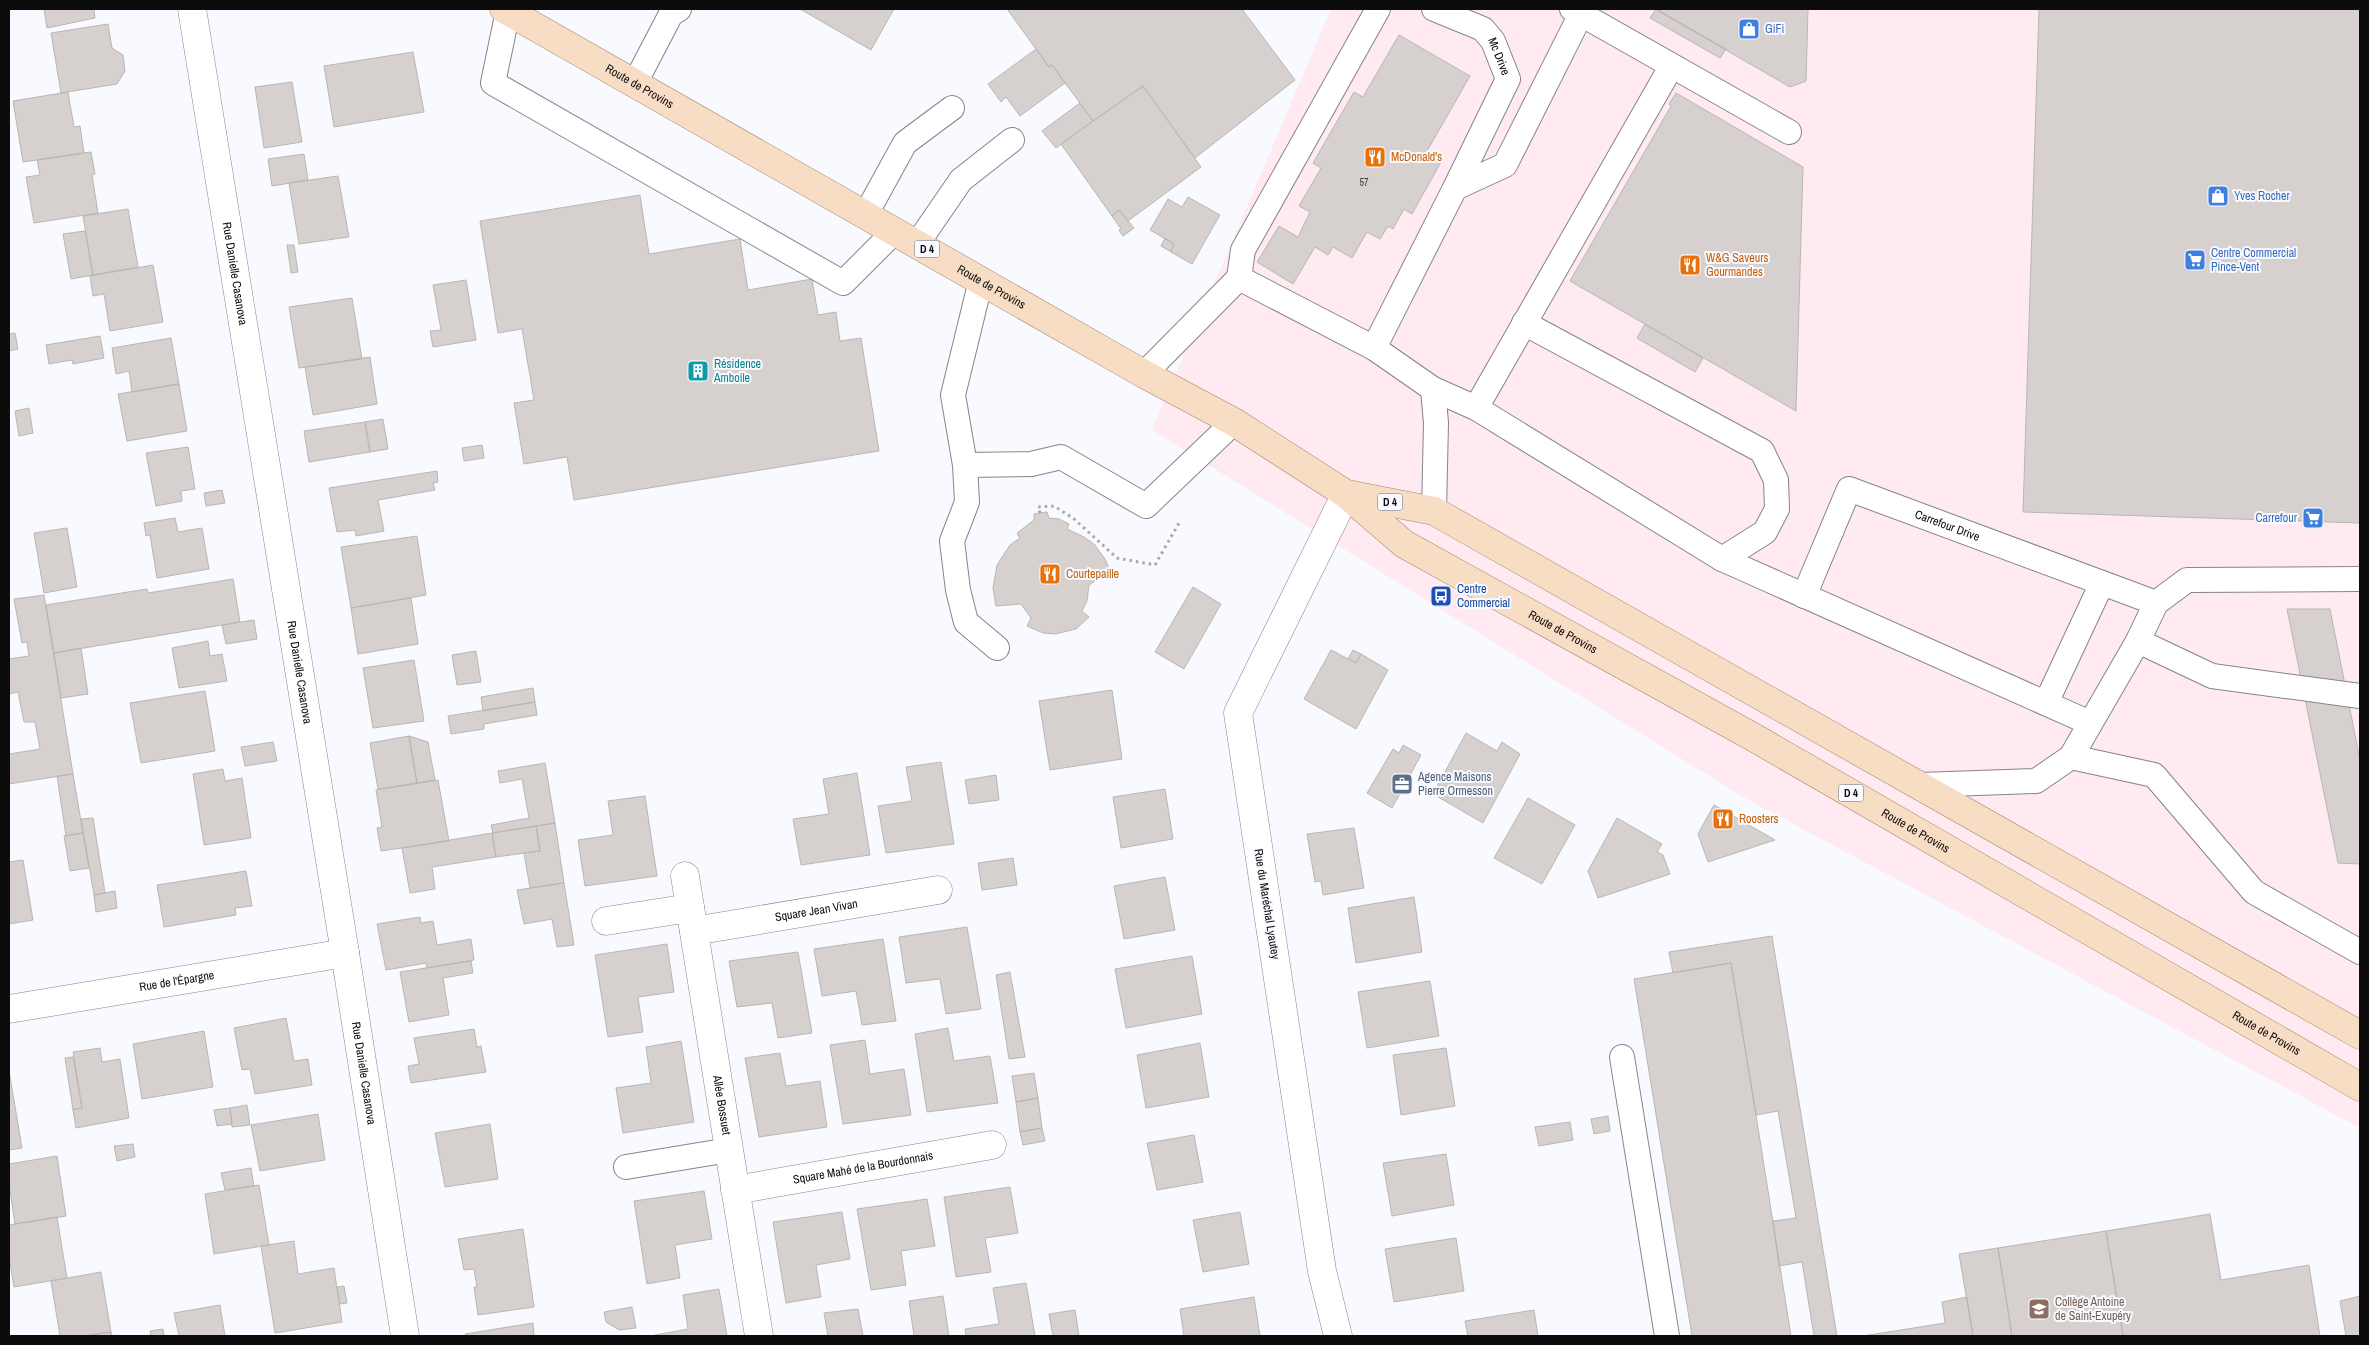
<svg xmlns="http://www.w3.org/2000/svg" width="2369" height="1345" viewBox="0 0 2369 1345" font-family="'Archivo Narrow',sans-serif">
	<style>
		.commercial { fill: #ffeaf1 }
		.building { fill: #d6d1cf; stroke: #bab6b3 }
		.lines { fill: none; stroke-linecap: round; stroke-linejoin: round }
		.lane-casing { stroke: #858589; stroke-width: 26 }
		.street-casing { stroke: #858589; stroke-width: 29 }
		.primary-casing { stroke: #a3856c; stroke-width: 29 }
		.path { stroke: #a7a7ab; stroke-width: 3; stroke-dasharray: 2.5 4; stroke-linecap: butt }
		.lane { stroke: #fff; stroke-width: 24 }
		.street { stroke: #fff; stroke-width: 28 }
		.primary { stroke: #f8ddc5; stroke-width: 28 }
		.labels { text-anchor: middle; stroke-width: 4; stroke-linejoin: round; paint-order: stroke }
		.number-label { font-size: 10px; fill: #3e3d3e }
		.shield { fill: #f9faff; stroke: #535356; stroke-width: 1 }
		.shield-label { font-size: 11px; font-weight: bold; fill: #0c0c0d }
		.shop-label { font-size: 12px; fill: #366cbe; stroke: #f9faff; text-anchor: start }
		.street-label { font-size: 12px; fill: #0c0c0d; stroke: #f9faff }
		.food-label { font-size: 12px; fill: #c56008; stroke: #f9faff; text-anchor: start }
		.culture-label { font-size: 12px; fill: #0d838f; stroke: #f9faff; text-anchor: start }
		.transit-label { font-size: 12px; fill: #164399; stroke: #f9faff; text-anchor: start }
		.service-label { font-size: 12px; fill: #4e5e75; stroke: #f9faff; text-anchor: start }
		.education-label { font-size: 12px; fill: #785e54; stroke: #f9faff; text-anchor: start }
	</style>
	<rect width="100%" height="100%" fill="#f9faff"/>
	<!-- commercial -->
	<path class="commercial" d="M1331 9H2360V1128L1743 797 1152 430Z"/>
	<!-- building -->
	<path class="building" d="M44 9H94L95 18 47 28Z
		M800 9H894L871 50Z
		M1007 9H1242L1295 80 1195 158 1143 86 1093 121 1052 65 1049 67Z
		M1655 9H1808L1806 81 1790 87Z
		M1656 9 1726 49 1720 58 1650 18Z
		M2039 9H2360V523L2023 512Z
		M108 24 112 48 123 55 125 71 117 84 61 93 51 33Z
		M1399 35 1470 76 1426 153 1441 162 1412 214 1404 209 1393 229 1388 226 1380 239 1367 232 1352 258 1333 247 1328 255 1315 247 1293 284 1257 262 1279 226 1298 237 1310 212 1299 206 1321 168 1313 163 1354 92 1363 97Z
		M1036 49 1049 67 1052 65 1065 83 1020 116 1006 97 1001 102 988 84Z
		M413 52 424 112 334 127 324 66Z
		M292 82 302 142 264 148 255 87Z
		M1143 86 1201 167 1128 221 1119 210 1112 216 1061 144Z
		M68 92 74 127 80 126 84 153 23 162 13 101Z
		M1676 93 1803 167 1796 411 1570 281 1671 106 1669 104Z
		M1080 103 1093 121 1056 148 1042 131Z
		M91 152 95 174 92 175 98 213 34 223 26 177 40 175 37 160Z
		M304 154 308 180 272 186 268 159Z
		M338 176 349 237 299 244 289 183Z
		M640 195 649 254 740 239 748 290 812 279 818 315 836 312 840 341 861 338 879 451 574 500 567 457 524 464 514 403 534 400 522 329 498 333 480 221Z
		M1188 197 1220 215 1192 264 1171 252 1174 244 1150 230 1168 199 1182 207Z
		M128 209 138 267 93 275 83 216Z
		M1119 210 1134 228 1123 236 1119 230 1121 229 1112 216Z
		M85 231 93 275 71 279 63 234Z
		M1165 238 1174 244 1171 252 1161 246Z
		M287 245H294L298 272 291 273Z
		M153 265 163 322 110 331 104 294 93 296 90 276Z
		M466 280 476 340 433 347 430 331 441 330 433 285Z
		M352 298 362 359 299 368 289 307Z
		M1645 324 1703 358 1695 372 1637 338Z
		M15 333 18 349 9 351V334Z
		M100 336 104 358 73 364 72 360 49 364 46 345Z
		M171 338 179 384 132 392 129 371 116 374 112 348Z
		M370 357 377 404 313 415 305 367Z
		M179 384 187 431 127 441 118 394Z
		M29 408 33 433 19 436 15 411Z
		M383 419 388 449 370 452 365 422Z
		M365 422 370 452 309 462 304 431Z
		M482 445 484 458 464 461 462 448Z
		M188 447 195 489 181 491 182 501 156 506 146 453Z
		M437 471 438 482 433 483 435 490 378 500 384 531 356 536 355 530 337 532 329 488Z
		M222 490 225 503 206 506 204 493Z
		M1047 512 1049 518 1059 519 1069 524 1067 529 1084 537 1094 544 1105 559 1110 571 1089 585 1087 601 1082 611 1089 617 1076 629 1055 634 1043 633 1027 626 1031 618 1021 604 996 606 993 588 997 565 1010 545 1020 538 1017 533 1034 520V514Z
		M175 518 178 532 202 528 209 569 157 578 150 535 146 536 144 523Z
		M67 528 77 587 44 593 34 533Z
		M417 536 426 595 351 608 341 547Z
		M233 579 240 622 54 653 46 605 147 589 148 593Z
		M1193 587 1221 604 1184 669 1155 652Z
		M44 595 73 774 9 784V754L40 749 35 722H24L18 692 9 694V659L29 656 27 642 22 643 14 599Z
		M411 598 418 644 358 654 351 608Z
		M2287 609H2330L2360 760V864L2338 863Z
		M254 620 257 639 226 644 222 625Z
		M208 641 210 656 222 654 227 681 179 688 172 648Z
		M81 648 88 694 61 698 54 653Z
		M1331 650 1356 663 1361 654 1388 670 1356 729 1304 699Z
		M1353 650 1361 654 1356 663 1348 659Z
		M476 651 481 682 457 685 452 655Z
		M414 660 424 721 373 728 363 668Z
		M533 688 535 702 483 711 481 697Z
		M1112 690 1122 759 1050 770 1039 701Z
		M205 691 215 751 141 763 130 703Z
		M535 702 537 715 484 724V729L451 734 448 716Z
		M1466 733 1497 751 1502 742 1520 754 1483 823 1433 794Z
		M409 736 428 742 435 780 417 783Z
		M409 736 417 783 378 789 370 743Z
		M273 742 277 761 245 766 241 747Z
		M1403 745 1421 755 1392 808 1367 793 1393 749 1399 753Z
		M941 762 954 844 886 853 878 806 912 801 906 767Z
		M545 763 555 823 493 833 491 825 529 818 522 779 500 783 498 771Z
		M223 769 225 781 242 778 251 838 204 845 193 774Z
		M857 773 870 855 801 865 793 819 829 814 823 779Z
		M73 774 83 833 66 836 57 776Z
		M996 775 999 800 969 804 965 780Z
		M438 780 449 841 381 851 377 828 382 827 376 790Z
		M1165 789 1173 839 1121 848 1113 797Z
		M645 796 657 876 585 886 578 840 613 835 608 801Z
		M1528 798 1575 825 1542 884 1494 858Z
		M1714 805 1775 840 1708 862 1698 834Z
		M93 818 105 893 94 895 81 819Z
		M1617 818 1662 844 1657 852 1663 855 1670 874 1598 898 1588 871Z
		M555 823 564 883 530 888 524 853 540 851 536 826Z
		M536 826 540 851 496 857 492 833Z
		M1354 828 1364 888 1323 895 1321 881 1315 882 1307 834Z
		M83 833 89 868 70 871 64 836Z
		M492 833 496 857 432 867 435 889 410 893 402 848Z
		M1013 858 1017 885 982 890 978 863Z
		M23 860 33 920 9 924V862Z
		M246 871 252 906 235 908 236 915 164 927 157 885Z
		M1165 877 1175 930 1124 939 1114 886Z
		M564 883 574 945 557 947 552 919 524 924 517 890Z
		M115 891 117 908 96 912 94 895Z
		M1414 897 1422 952 1356 963 1348 908Z
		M420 917 421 923 433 921 437 945 471 939 474 960 427 968 426 963 386 970 377 924Z
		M967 927 981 1009 946 1014 940 979 906 983 899 937Z
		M1772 936 1837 1336H1814L1802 1262 1779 1266 1773 1221 1796 1218 1778 1111 1756 1115 1731 963 1673 973 1669 952Z
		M883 939 896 1021 862 1025 856 991 822 996 814 949Z
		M667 944 674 992 638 997 643 1032 608 1037 595 955Z
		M798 952 812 1033 778 1038 772 1003 737 1007 729 961Z
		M1192 956 1202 1014 1126 1028 1115 969Z
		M471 961 473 973 443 978 449 1015 409 1022 400 972Z
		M1731 963 1756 1115 1791 1336H1692L1634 979Z
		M1010 972 1025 1057 1009 1059 996 975Z
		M1430 981 1439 1036 1367 1048 1358 992Z
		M286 1018 294 1061 308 1059 312 1085 255 1094 250 1069 242 1070 234 1028Z
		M948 1028 954 1061 990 1056 998 1103 927 1112 915 1034Z
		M474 1029 477 1047 481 1046 486 1072 411 1083 408 1066 419 1064 414 1038Z
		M204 1031 213 1087 142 1099 133 1044Z
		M865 1040 870 1074 904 1069 911 1115 843 1124 830 1045Z
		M681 1041 694 1122 623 1133 616 1088 651 1083 646 1047Z
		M1200 1043 1209 1097 1146 1108 1137 1055Z
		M100 1048 102 1062 120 1059 129 1118 76 1128 73 1110 82 1108 73 1052Z
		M1446 1048 1455 1106 1401 1115 1393 1055Z
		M780 1053 786 1086 820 1081 827 1127 759 1137 745 1058Z
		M73 1057 82 1108 73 1110 65 1058Z
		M9 1071 22 1148 9 1150Z
		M1034 1073 1038 1098 1016 1102 1012 1076Z
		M1038 1098 1042 1128 1020 1132 1016 1102Z
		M247 1105 250 1125 232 1127 230 1108Z
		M230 1108 232 1124 217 1126 214 1110Z
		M318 1114 325 1160 260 1171 251 1125Z
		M1608 1116 1610 1131 1594 1134 1591 1119Z
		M1570 1122 1573 1140 1539 1146 1535 1127Z
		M490 1124 498 1179 445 1187 435 1133Z
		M1042 1128 1045 1141 1023 1145 1020 1132Z
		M1194 1135 1203 1182 1157 1190 1147 1143Z
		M133 1144 135 1157 117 1161 114 1146Z
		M1446 1154 1454 1205 1392 1216 1383 1163Z
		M57 1156 66 1216 15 1224 9 1184V1164Z
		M251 1168 254 1186 225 1190 221 1173Z
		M259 1185 269 1245 214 1254 205 1194Z
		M1010 1187 1018 1233 985 1238 991 1272 956 1277 944 1197Z
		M704 1191 712 1239 675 1245 680 1278 647 1284 634 1201Z
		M927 1199 935 1246 901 1251 906 1285 871 1290 857 1209Z
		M842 1212 850 1259 816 1265 821 1297 786 1303 773 1222Z
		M1240 1212 1249 1264 1203 1272 1193 1220Z
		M2210 1214 2221 1280 2309 1265 2320 1336H2123L2106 1231Z
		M57 1217 67 1278 14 1287 9 1257V1225Z
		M523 1229 534 1307 478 1315 474 1287H477L474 1269 464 1270 458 1239Z
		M2106 1231 2123 1336H2012L1998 1248Z
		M1456 1238 1464 1291 1394 1302 1385 1249Z
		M294 1241 298 1274 334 1268 342 1322 275 1333 261 1246Z
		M1998 1248 2012 1336H1973L1959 1254Z
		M101 1272 111 1332 83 1336H60L51 1281Z
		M1026 1283 1035 1336H966L965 1329 999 1324 993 1288Z
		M344 1286 347 1303 340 1304 337 1287Z
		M719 1289 727 1336H655V1335L688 1329 683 1295Z
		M943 1296 949 1336H910H914L909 1301Z
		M2360 1296V1336H2346L2340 1301Z
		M1254 1297 1260 1336H1184L1180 1309Z
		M1967 1297 1973 1336H1863L1945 1323 1942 1302Z
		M220 1305 225 1336H179L174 1313Z
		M632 1307 636 1328 619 1330 606 1322 604 1312Z
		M858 1309 863 1336H828L824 1313Z
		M1075 1310 1079 1336H1053L1049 1314Z
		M1534 1310 1538 1336H1468L1465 1321Z
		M533 1323 534 1336H466L465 1334Z
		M163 1329 164 1336H151L150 1331Z
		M111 1332 112 1336H83Z"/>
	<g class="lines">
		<!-- lane casing -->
		<g class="lane-casing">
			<g id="lane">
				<path id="s1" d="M1434 9 1483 29 1493 41 1508 79 1455 188"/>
				<path d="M1572 9 1789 132"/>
				<path d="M508 11 493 83 843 283 895 231"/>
				<path d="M635 83 671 14 679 9"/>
				<path d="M866 214 905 143 952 108"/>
				<path d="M917 244 961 180 1012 140"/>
				<path d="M1239 278 1243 250 1378 9"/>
				<path d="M981 280 953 395 965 465 1031 464 1061 457 1146 506 1234 422"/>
				<path d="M1524 323 1762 451 1776 480 1777 509 1765 532 1722 559"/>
				<path d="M1374 348 1455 188 1505 165 1581 14"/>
				<path d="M1144 374 1239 278 1374 348 1433 389 1476 408 1671 67"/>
				<path d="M1433 389 1436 423 1434 511"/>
				<path d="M1476 408 1722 559 2090 723"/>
				<path d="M965 465 967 502 952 541 958 590 966 622 997 648"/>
				<path id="s2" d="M1804 596 1849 489 2156 603"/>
				<path d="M2138 641 2212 676 2360 696"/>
				<path d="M2046 703 2102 583"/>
				<path d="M2071 757 2154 775 2254 892 2360 952"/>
				<path d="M1920 785 2036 781 2071 757 2138 641 2156 603 2187 580 2360 579"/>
				<path d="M1622 1057 1667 1336"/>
				<path d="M626 1167 729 1150"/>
			</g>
		</g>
		<!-- street casing -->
		<g class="street-casing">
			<g id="street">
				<path id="s3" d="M192 9 345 953 405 1336"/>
				<path id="s4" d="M685 876 759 1336"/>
				<path d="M606 921 690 908"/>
				<path id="s5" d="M694 931 938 890"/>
				<path id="s6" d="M9 1009 345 953"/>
				<path id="s7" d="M735 1190 992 1145"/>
				<path d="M1338 1336 1322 1271 1238 713 1346 494"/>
			</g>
		</g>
		<!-- primary casing -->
		<g class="primary-casing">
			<g id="primary">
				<path id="s8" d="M504 9 1144 374 1234 422 1346 494 1404 544 1753 737 2360 1087"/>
				<path d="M1347 494 1434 511 2360 1035"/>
			</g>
		</g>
		<!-- path -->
		<path class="path" d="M1040 513 1038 507 1054 506 1073 518 1117 558 1155 565 1179 523"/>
		<!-- lane -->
		<use href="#lane" class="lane"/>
		<!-- street -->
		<use href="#street" class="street"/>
		<!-- primary -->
		<use href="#primary" class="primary"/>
	</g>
	<!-- icons -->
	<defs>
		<g id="shop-square" transform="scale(1.125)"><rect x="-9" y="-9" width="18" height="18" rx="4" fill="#3f7fe0" stroke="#f9faff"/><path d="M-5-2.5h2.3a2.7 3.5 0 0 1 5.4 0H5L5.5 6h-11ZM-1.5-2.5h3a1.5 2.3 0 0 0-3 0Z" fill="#fff"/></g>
		<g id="restaurant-square" transform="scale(1.125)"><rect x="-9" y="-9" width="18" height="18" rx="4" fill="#e8710a" stroke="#f9faff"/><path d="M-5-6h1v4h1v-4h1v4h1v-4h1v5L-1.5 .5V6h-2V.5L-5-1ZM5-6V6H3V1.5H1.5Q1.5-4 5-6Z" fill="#fff"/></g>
		<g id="supermarket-square" transform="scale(1.125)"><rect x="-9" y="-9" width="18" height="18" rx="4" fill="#3f7fe0" stroke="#f9faff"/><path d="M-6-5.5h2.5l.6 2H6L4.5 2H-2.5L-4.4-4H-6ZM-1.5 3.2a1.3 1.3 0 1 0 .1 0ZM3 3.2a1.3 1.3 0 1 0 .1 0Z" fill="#fff"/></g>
		<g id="building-square" transform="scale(1.125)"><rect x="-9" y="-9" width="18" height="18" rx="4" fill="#0f9aa8" stroke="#f9faff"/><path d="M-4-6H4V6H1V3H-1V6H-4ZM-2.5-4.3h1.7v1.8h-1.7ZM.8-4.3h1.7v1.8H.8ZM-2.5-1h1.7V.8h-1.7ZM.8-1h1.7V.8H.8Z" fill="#fff"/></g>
		<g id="bus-square" transform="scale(1.125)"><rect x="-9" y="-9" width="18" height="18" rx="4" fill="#1a4fb4" stroke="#f9faff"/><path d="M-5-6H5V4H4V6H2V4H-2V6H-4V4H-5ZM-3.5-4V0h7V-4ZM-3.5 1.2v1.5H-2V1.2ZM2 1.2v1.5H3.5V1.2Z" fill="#fff"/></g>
		<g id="office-square" transform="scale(1.125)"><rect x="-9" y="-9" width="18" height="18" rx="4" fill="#5c6f8a" stroke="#f9faff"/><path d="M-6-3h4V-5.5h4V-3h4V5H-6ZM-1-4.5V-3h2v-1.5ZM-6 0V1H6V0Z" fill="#fff"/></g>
		<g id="school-square" transform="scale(1.125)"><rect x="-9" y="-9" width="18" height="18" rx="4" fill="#8d6e63" stroke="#f9faff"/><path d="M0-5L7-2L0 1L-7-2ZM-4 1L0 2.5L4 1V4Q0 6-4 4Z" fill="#fff"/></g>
	</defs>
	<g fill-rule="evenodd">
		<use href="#shop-square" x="1749" y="29"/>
		<use href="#restaurant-square" x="1375" y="157"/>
		<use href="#shop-square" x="2218" y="196"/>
		<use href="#supermarket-square" x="2195" y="260"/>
		<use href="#restaurant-square" x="1690" y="265"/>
		<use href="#building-square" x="698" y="371"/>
		<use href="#supermarket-square" x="2313" y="518"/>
		<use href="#restaurant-square" x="1050" y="574"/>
		<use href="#bus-square" x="1441" y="596"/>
		<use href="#office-square" x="1402" y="784"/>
		<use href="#restaurant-square" x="1723" y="819"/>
		<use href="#school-square" x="2039" y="1309"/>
	</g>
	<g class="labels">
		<!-- number labels -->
		<g class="number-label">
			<text x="1364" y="186">57</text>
		</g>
		<!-- shield labels -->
		<g class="shield">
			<rect x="914.5" y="240.5" width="25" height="17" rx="4"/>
			<rect x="1377.5" y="493.5" width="25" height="17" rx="4"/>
			<rect x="1838.5" y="784.5" width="25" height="17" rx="4"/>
		</g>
		<g class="shield-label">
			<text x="927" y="253">D 4</text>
			<text x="1390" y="506">D 4</text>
			<text x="1851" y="797">D 4</text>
		</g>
		<!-- shop labels -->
		<g class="shop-label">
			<text x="1765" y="33">GiFi</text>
			<text x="2234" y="200">Yves Rocher</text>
			<text x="2211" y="257">Centre Commercial<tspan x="2211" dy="14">Pince-Vent</tspan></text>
			<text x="2297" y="522" text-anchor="end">Carrefour</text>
		</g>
		<!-- street labels -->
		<g class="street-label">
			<text dy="4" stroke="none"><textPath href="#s1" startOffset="85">Mc Drive</textPath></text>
			<text dy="4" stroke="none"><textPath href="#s8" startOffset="156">Route de Provins</textPath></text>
			<text dy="4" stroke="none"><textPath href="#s3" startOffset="268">Rue Danielle Casanova</textPath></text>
			<text dy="4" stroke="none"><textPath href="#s8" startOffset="561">Route de Provins</textPath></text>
			<text dy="4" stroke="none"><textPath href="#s2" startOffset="221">Carrefour Drive</textPath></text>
			<text dy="4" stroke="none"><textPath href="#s8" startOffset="1230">Route de Provins</textPath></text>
			<text dy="4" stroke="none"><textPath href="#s3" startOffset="672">Rue Danielle Casanova</textPath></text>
			<text dy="4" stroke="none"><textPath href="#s8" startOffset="1635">Route de Provins</textPath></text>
			<text transform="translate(1267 904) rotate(81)" y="4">Rue du Maréchal Lyautey</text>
			<text dy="4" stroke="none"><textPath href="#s5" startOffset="124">Square Jean Vivan</textPath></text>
			<text dy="4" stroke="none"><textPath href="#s6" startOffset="170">Rue de l'Épargne</textPath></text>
			<text dy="4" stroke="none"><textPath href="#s8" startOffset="2040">Route de Provins</textPath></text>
			<text dy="4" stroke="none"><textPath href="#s3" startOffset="1078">Rue Danielle Casanova</textPath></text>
			<text dy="4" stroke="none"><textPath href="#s4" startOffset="232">Allée Bossuet</textPath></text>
			<text dy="4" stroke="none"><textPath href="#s7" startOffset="130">Square Mahé de la Bourdonnais</textPath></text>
		</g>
		<!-- food labels -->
		<g class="food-label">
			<text x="1391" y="161">McDonald's</text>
			<text x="1706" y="262">W&amp;G Saveurs<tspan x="1706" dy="14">Gourmandes</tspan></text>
			<text x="1066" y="578">Courtepaille</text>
			<text x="1739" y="823">Roosters</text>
		</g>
		<!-- culture labels -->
		<g class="culture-label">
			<text x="714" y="368">Résidence<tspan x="714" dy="14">Amboile</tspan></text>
		</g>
		<!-- transit labels -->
		<g class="transit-label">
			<text x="1457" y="593">Centre<tspan x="1457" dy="14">Commercial</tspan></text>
		</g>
		<!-- service labels -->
		<g class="service-label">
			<text x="1418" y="781">Agence Maisons<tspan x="1418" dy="14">Pierre Ormesson</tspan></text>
		</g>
		<!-- education labels -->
		<g class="education-label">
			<text x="2055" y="1306">Collège Antoine<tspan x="2055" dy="14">de Saint-Exupéry</tspan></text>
		</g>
	</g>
	<!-- border -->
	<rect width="2369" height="1345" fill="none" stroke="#0c0c0d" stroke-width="20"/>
</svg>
